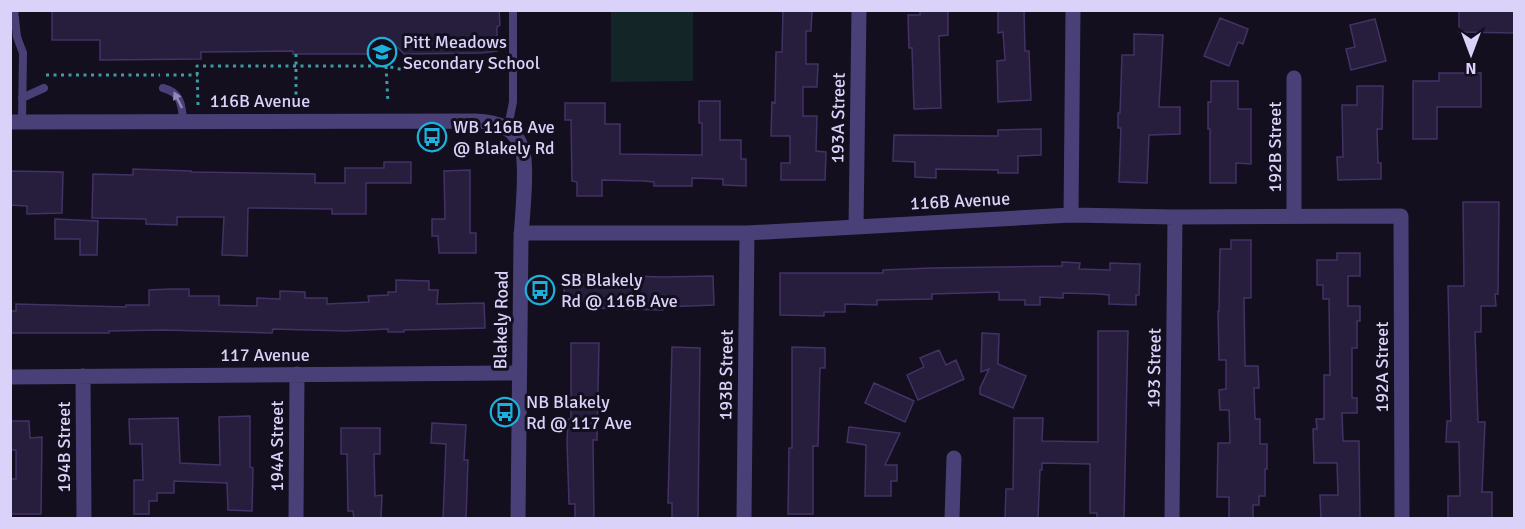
<svg xmlns="http://www.w3.org/2000/svg" width="1525" height="529" viewBox="0 0 1525 529" font-family="Signika,sans-serif">
	<style>
		.green { fill: #132527 }
		.building { fill: #271d3c; stroke: #433265; stroke-width: 1.5 }
		.lines { fill: none; stroke-linecap: round; stroke-linejoin: round }
		.path { stroke: #3c9ca2; stroke-width: 3; stroke-dasharray: 3 4.5; stroke-linecap: butt }
		.service { stroke: #494077; stroke-width: 8 }
		.minor { stroke: #494077; stroke-width: 15 }
		.tertiary { stroke: #494077; stroke-width: 15 }
		.oneway { fill: #9289b8 }
		.labels { text-anchor: middle; stroke-width: 6; stroke-linejoin: round; paint-order: stroke }
		.poi-label { font-size: 18px; fill: #dbd2f9; stroke: #130f1e; text-anchor: start }
		.street-label { font-size: 18px; fill: #dbd2f9; stroke: #130f1e }
	</style>
	<rect width="100%" height="100%" fill="#130f1e"/>
	<!-- green -->
	<path class="green" d="M611 11H693V81L611 82Z"/>
	<!-- building -->
	<path class="building" d="M52 10H499L500 25 497 27V51L481 53 404 54 396 46H376L369 54H293V51L201 52V59L100 60V40H52Z
		M783 10H812L811 31H806V64H818L817 87H803V116H817L816 151 826 152 825 180H781V163H790V136H771L772 102 775 103 776 52H782Z
		M920 10H948V35L939 36 941 108 914 109 912 48H909L908 15H920Z
		M998 10H1024L1025 51H1029L1031 100 998 102 997 61 1005 60 1003 32 998 33Z
		M1459 10H1515V33L1459 32Z
		M1220 18 1248 29 1243 44 1238 42 1229 66 1204 56Z
		M1375 19 1386 61 1351 70 1346 49 1355 47 1350 25Z
		M1134 34 1163 35 1159 107H1180V134L1149 135 1147 183 1119 182 1121 128H1118V113H1120L1122 55H1134Z
		M1439 73H1481V107H1437V139H1413V81H1439Z
		M1211 81H1238V109H1251V164L1236 163V183H1210V129H1208V102H1211Z
		M1357 86H1383L1382 129H1377L1378 163H1381V179L1338 180 1337 157H1343L1342 105H1357Z
		M699 101H720V140H741V159H746V186L723 185V179L692 178V186H654V182L644 181 602 180V196H577V182L572 181 571 120H565V103H605V124H620V154L702 155V123H699Z
		M1041 129V155L1018 156V173H998V170L936 169V178L915 177V162L893 161 894 135 998 136V130Z
		M384 162H411V183H366V214H332V209L248 208 247 256 222 255 224 217H177V225L146 224V219L92 218 93 174 133 175V169L191 171V172L315 174V183H345V168H384Z
		M470 170V233H476V253H439L438 236H432V219H445L444 171Z
		M11 171 63 172 62 213 27 214V206L10 205Z
		M1463 202H1499L1498 294H1495L1496 306H1481V332H1475L1478 422H1485L1482 492H1492V518H1448V496H1460L1459 442H1446L1447 421H1451L1448 286H1464Z
		M55 219 98 221 97 255H80V239H55Z
		M1231 240H1251V298H1244L1245 366H1258L1259 388H1254L1255 419H1260V444H1267V469H1265V496H1259V505H1253V519H1229V497H1217L1218 443H1230L1229 410H1220L1219 390 1226 389V360H1219L1218 311H1219L1220 249H1231Z
		M1337 253H1360V276H1348V306H1360V321H1357V348H1352V398H1357V413H1342L1343 441H1359L1360 519H1321L1320 495H1338L1337 463H1314L1313 429H1317L1316 419H1324V375H1330L1329 299H1323V285H1317V260H1337Z
		M1062 262 1080 263 1079 269 1110 270V263L1140 264 1139 295H1136V305L1109 304V295L1099 294 1063 293V298L1040 297V305H1025V300H999V292L932 294V299L877 300V305L845 304V312H824V316L780 315V273H883V270L931 268 1062 266Z
		M564 274 663 277 713 276 714 305 663 307V310L592 308V301H564Z
		M396 280 429 281V290H438L437 304 484 303 485 328 404 330V332H388V329L345 331 273 329 272 333 164 330 109 331V333H10V311H16V304L126 307V305H149V290L170 289H189V296H219V305L257 306V298L280 299V291L305 292V298H327V304L369 302 368 296 388 295V292H396Z
		M1098 331H1128L1124 519H1097V513H1090V464L1042 463V470H1040L1038 519H1005L1006 489H1013L1014 418H1043L1042 441 1098 442Z
		M982 333 999 334 998 364 1026 376 1013 408 980 394V388L989 369 981 372Z
		M571 343H599L597 440H593L594 519H575V504H569L567 441 568 419H571Z
		M672 347 700 348 698 519H672V503H668Z
		M792 347 825 348V368H820L818 446H813V514H788L789 448H792Z
		M939 350 946 365 956 360 964 379 918 400 907 375 924 367 920 358Z
		M874 383 914 401 905 422 865 403Z
		M250 416V467L253 468 252 511 228 510 227 483 174 481V493H157V501H149V514H134V480H143L142 444H130L129 419 178 418 180 463 220 465 219 417Z
		M10 421H29L30 438 42 437 41 514H10V479H16V450H10Z
		M432 423 466 425 464 460H468L466 519H443L446 444 431 443Z
		M849 427 900 433 885 465H897V481H891V496H865L866 445 847 442Z
		M341 428H380V454H374L375 496 382 495 381 519H354L353 511H348L347 454H341Z"/>
	<g class="lines">
		<!-- path -->
		<path class="path" d="M296 54V104
			M386 66 388 103
			M46 75H160
			M166 75H198
			M198 105 197 66H386L404 70"/>
		<!-- service -->
		<path class="service" d="M14 10 17 37 23 53 22 122
			M163 88C180 92 182 104 183 120
			M22 98 44 88
			M508 127 513 102V10"/>
		<!-- minor -->
		<path class="minor" d="M1071 215 1073 10
			M1294 216V78
			M856 226 859 10
			M521 233H747L1071 215 1175 217 1401 216 1402 518
			M83 376 84 518
			M10 377 519 373
			M296 518 297 374
			M744 518 747 233
			M952 518 954 458
			M1172 518 1175 217"/>
		<!-- tertiary -->
		<path class="tertiary" d="M10 122 475 121C496 122 514 126 522 148 528 167 522 217 521 239 520 332 519 425 518 518"/>
	</g>
	<!-- one-way arrows -->
	<defs><path id="oneway-solid" d="M-6-.8H1V-3.2L6.5 0L1 3.2V.8H-6Z" transform="scale(1.5)"/></defs>
	<use class="oneway" href="#oneway-solid" transform="translate(178 100) rotate(-117)"/>
	<!-- icons -->
	<defs>
		<g id="school-ring" transform="scale(1.5)"><circle r="9.5" fill="#130f1e" stroke="#1cb0da" stroke-width="1.5"/><path d="M0-5L7-2L0 1L-7-2ZM-4 1L0 2.5L4 1V4Q0 6-4 4Z" fill="#1cb0da"/></g>
		<g id="bus-ring" transform="scale(1.5)"><circle r="9.5" fill="#130f1e" stroke="#1cb0da" stroke-width="1.5"/><path d="M-5-6H5V4H4V6H2V4H-2V6H-4V4H-5ZM-3.5-4V0h7V-4ZM-3.5 1.2v1.5H-2V1.2ZM2 1.2v1.5H3.5V1.2Z" fill="#1cb0da"/></g>
	</defs>
	<g fill-rule="evenodd">
		<use href="#school-ring" x="382" y="52"/>
		<use href="#bus-ring" x="432" y="137"/>
		<use href="#bus-ring" x="540" y="290"/>
		<use href="#bus-ring" x="505" y="412"/>
	</g>
	<g class="labels">
		<!-- poi labels -->
		<g class="poi-label">
			<text x="403" y="48">Pitt Meadows<tspan x="403" dy="21">Secondary School</tspan></text>
			<text x="453" y="133">WB 116B Ave<tspan x="453" dy="21">@ Blakely Rd</tspan></text>
			<text x="561" y="286">SB Blakely<tspan x="561" dy="21">Rd @ 116B Ave</tspan></text>
			<text x="526" y="408">NB Blakely<tspan x="526" dy="21">Rd @ 117 Ave</tspan></text>
		</g>
		<!-- street labels -->
		<g class="street-label">
			<text x="260" y="107">116B Avenue</text>
			<text transform="translate(838 118) rotate(-89)" y="6">193A Street</text>
			<text transform="translate(1275 147) rotate(-90)" y="6">192B Street</text>
			<text transform="translate(960 201) rotate(-3)" y="6">116B Avenue</text>
			<text transform="translate(501 320) rotate(-89)" y="6">Blakely Road</text>
			<text x="265" y="361">117 Avenue</text>
			<text transform="translate(1382 367) rotate(-90)" y="6">192A Street</text>
			<text transform="translate(1154 368) rotate(-89)" y="6">193 Street</text>
			<text transform="translate(726 375) rotate(-89)" y="6">193B Street</text>
			<text transform="translate(277 446) rotate(-90)" y="6">194A Street</text>
			<text transform="translate(64 447) rotate(-90)" y="6">194B Street</text>
		</g>
	</g>
	<!-- border -->
	<rect width="1525" height="529" fill="none" stroke="#dbd2f9" stroke-width="24"/>
	<!-- north arrow -->
	<g transform="translate(1471 54) rotate(180)" stroke="#130f1e" stroke-width="4.5" paint-order="stroke">
	<path d="M0-4.5L10 22L0 15L-10 22Z" fill="#dbd2f9"/>
	<text y="-9" font-size="16" font-weight="bold" text-anchor="middle" fill="#dbd2f9">N</text>
	</g>
</svg>
